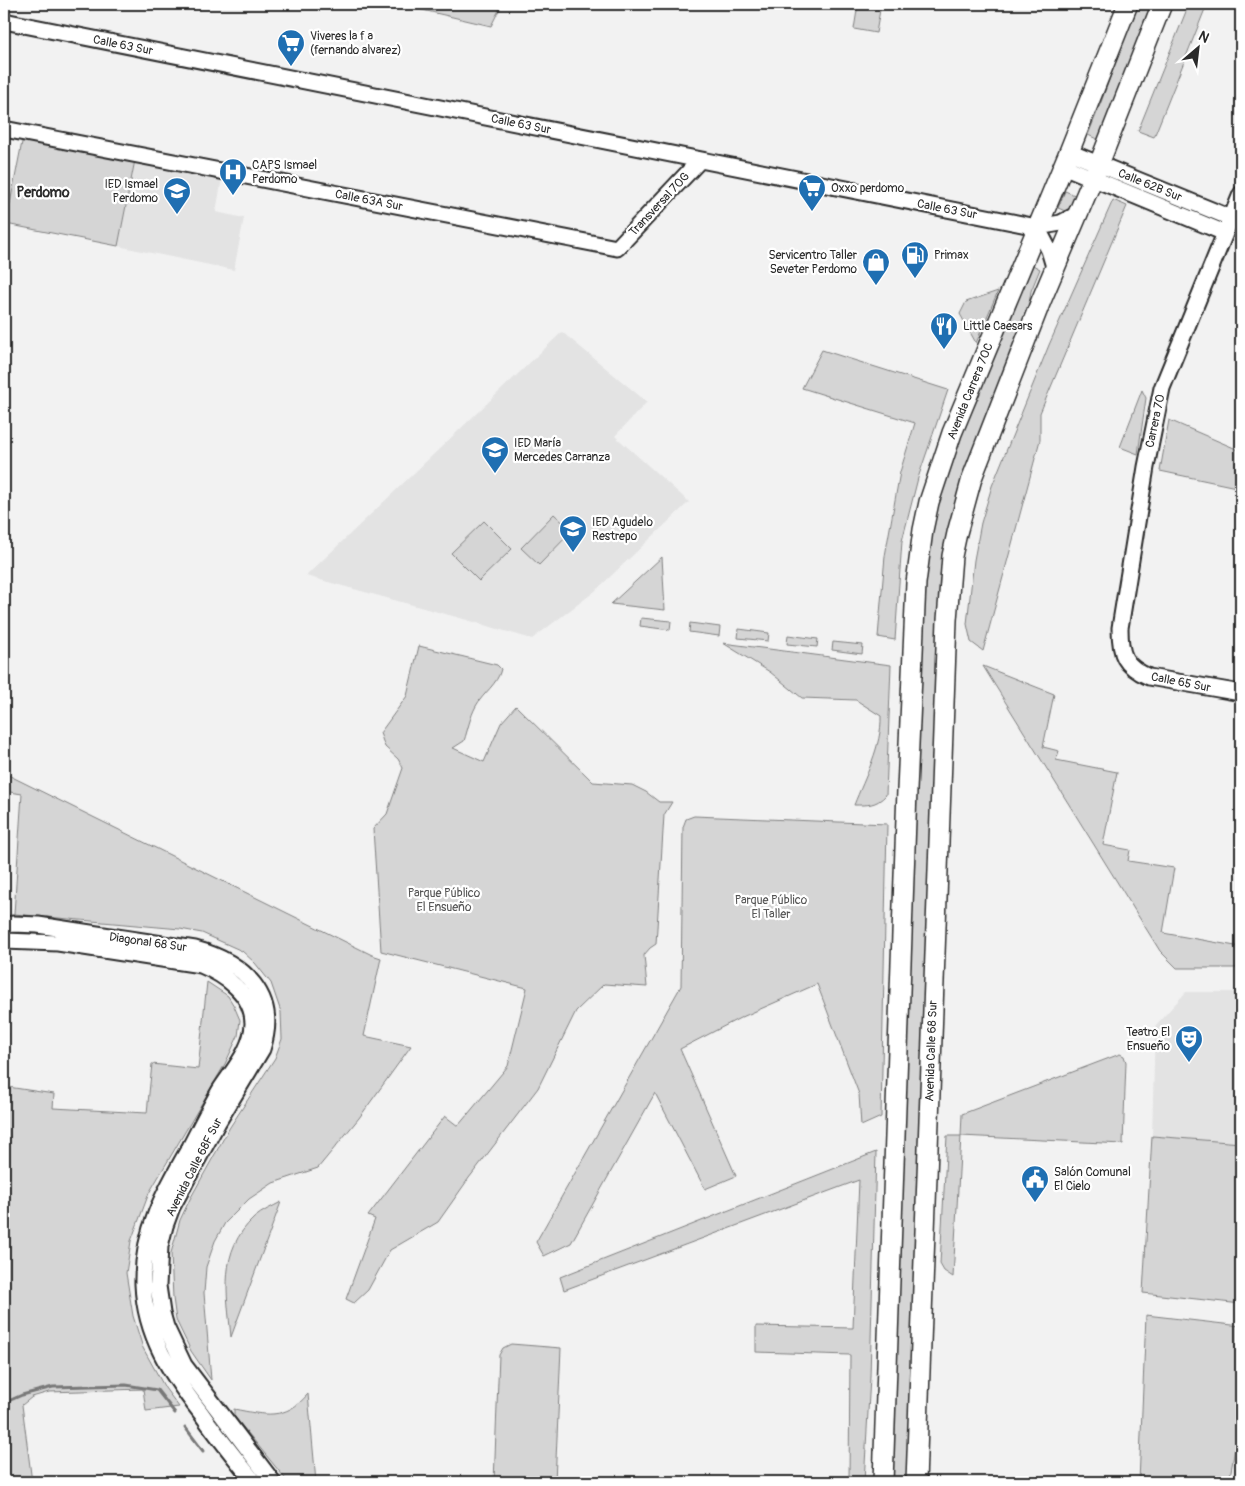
<svg xmlns="http://www.w3.org/2000/svg" width="1245" height="1486" viewBox="0 0 1245 1486" font-family="Pangolin,sans-serif">
	<style>
		.built { fill: #e3e3e3 }
		.green { fill: #d5d5d5; stroke: #808080 }
		.lines { fill: none; stroke-linecap: round; stroke-linejoin: round }
		.stream { stroke: #787878; stroke-width: 3 }
		.tertiary-casing { stroke: #2b2b2b; stroke-width: 19 }
		.primary-casing { stroke: #2b2b2b; stroke-width: 22 }
		.tertiary { stroke: #fff; stroke-width: 15 }
		.primary { stroke: #fff; stroke-width: 19 }
		.labels { text-anchor: middle; stroke-width: 4.5; stroke-linejoin: round; paint-order: stroke }
		.poi-label { font-size: 12px; fill: #2b2b2b; stroke: #fff; text-anchor: start }
		.street-label { font-size: 12px; fill: #2b2b2b; stroke: #fff }
		.park-label { font-size: 12px; fill: #565656; stroke: #fff }
		.neighbourhood-label { font-size: 14px; font-weight: bold; fill: #2b2b2b; stroke: #fff }
	</style>
	<rect width="100%" height="100%" fill="#f2f2f2"/>
	<filter id="ink" filterUnits="userSpaceOnUse"><feTurbulence type="fractalNoise" baseFrequency=".02" numOctaves="2"/><feDisplacementMap in="SourceGraphic" scale="10" xChannelSelector="R" yChannelSelector="G"/><feConvolveMatrix kernelMatrix="1 2 1 2 8 2 1 2 1" color-interpolation-filters="sRGB"/></filter>
	<g filter="url(#ink)">
		<!-- built -->
		<path class="built" d="M135 160 222 178 216 212 244 218 234 270 118 246Z
			M562 332 647 402 615 436 689 502 594 592 532 639 460 618 306 576Z
			M1186 992H1241V1143L1152 1136 1155 1026Z"/>
		<!-- green -->
		<path class="green" d="M416 4H502L491 26 414 8Z
			M858 4H881L876 33 854 29Z
			M1137 4H1156L1099 140 1088 135C1106 92 1120 48 1137 4Z
			M1189 4H1207L1154 137 1138 131Z
			M23 137 135 160 118 246 6 224Z
			M1065 191 1077 196 1070 213 1058 208Z
			M1113 200 1127 206 1040 413V440L983 651 971 642 967 624 974 560 981 523 992 486 1049 345Z
			M1031 264 1040 269 1031 291 1027 316 963 480 915 1254 907 1482H889L923 587 937 499 954 451Z
			M998 291 976 343 960 314 966 302Z
			M822 350 948 390 918 478 902 541 895 640 878 637 885 556 900 472 915 423 802 388Z
			M1142 390 1146 398 1138 454 1120 447Z
			M1169 420 1241 451V488L1160 471Z
			M554 514 572 531 539 565 521 548Z
			M484 521 512 549 479 581 451 553Z
			M662 557 665 610 611 604Z
			M641 618 671 621 670 630 640 626Z
			M690 623 720 627 719 636 689 632Z
			M739 629 769 633 768 641 738 638Z
			M788 635 818 639 817 647 787 644Z
			M833 642 863 645 862 654 832 650Z
			M723 643 891 665 886 795C876 806 867 805 854 805 865 777 882 746 881 716L856 700 802 698 770 672Z
			M419 646 497 665 501 669C498 684 483 693 476 706 470 717 468 729 464 741L453 748 484 762 501 723 516 706 593 782 632 785 646 792 659 802H672L664 815 656 944 650 948 644 955 647 987 604 984 576 1011 538 1088 469 1178 438 1222 390 1250 368 1290 354 1303 346 1299 375 1219 368 1216 445 1116 458 1126 508 1066 527 988 381 951 373 829 387 814 403 768 398 759 385 747 380 733 407 696Z
			M983 666 1054 694 1043 747 1059 751 1056 760 1117 772 1103 845 1130 850 1128 861 1174 868 1163 933 1241 947V968H1177L1160 951Z
			M4 773 372 955 381 958 364 1036 411 1046 359 1118 318 1168 273 1183 249 1199 225 1223 215 1241 206 1267 204 1293 211 1380 191 1351 176 1320 173 1298 171 1253 180 1220 190 1199 230 1127 275 1058 282 1039 281 1012 271 983 255 963 242 951 202 933 180 929 14 914 22 794 4 791Z
			M694 816 887 824 881 1117 861 1126 859 1094 817 984 740 1018 680 1049 736 1176 705 1189 655 1093 571 1243 544 1256 536 1242 681 986 683 827 686 819Z
			M4 957H6L8 1087 54 1094 53 1108 147 1113 152 1064 198 1069 207 982 228 996 234 1006 240 1020 238 1036 225 1064 149 1193 131 1241 126 1273 133 1316 143 1348 165 1388 179 1407 146 1411 143 1389 49 1392 32 1397 22 1405 32 1482H4Z
			M1120 1054 1124 1056 1126 1062 1123 1144 961 1136 953 1277 944 1271 940 1264 947 1136H961L962 1114Z
			M1152 1136 1241 1143V1304L1143 1293Z
			M876 1152 870 1377 864 1482H849L850 1355 756 1352V1326L853 1328 859 1180 564 1290 560 1277Z
			M281 1202 231 1337C227 1294 218 1251 254 1218 262 1211 272 1207 281 1202Z
			M1146 1315 1241 1326V1416L1229 1482H1139Z
			M511 1344 561 1348 555 1482H494L499 1355 503 1348Z
			M308 1394 316 1482H288L234 1416V1409C265 1415 285 1421 308 1394Z"/>
		<g class="lines">
			<!-- stream -->
			<path class="stream" d="M4 1403 22 1395 53 1387 126 1385 157 1390 175 1413
				M185 1427 203 1451"/>
			<!-- tertiary casing -->
			<g class="tertiary-casing">
				<path id="tertiary" d="M4 21 1037 227 1061 223 1078 214
					M4 129 617 248 700 160
					M1069 152 1231 218
					M1063 166 1225 233
					M1241 194 1162 388 1146 467 1120 628C1120 655 1124 666 1149 677L1241 693
					M1037 227 1049 250 1055 270
					M4 925 14 924 38 925 195 949C244 962 280 996 262 1049L218 1122 172 1207 165 1226 160 1246 158 1286 162 1313 166 1327 184 1365 273 1482
					M4 941 58 943 201 965C225 975 253 994 253 1023 253 1048 233 1070 220 1090 209 1109 200 1128 190 1147 164 1192 142 1231 143 1284 145 1336 171 1374 201 1413 218 1437 236 1459 254 1482"/>
			</g>
			<!-- primary casing -->
			<g class="primary-casing">
				<path id="primary" d="M883 1482 907 790 916 583 923 530 929 502 952 433 1069 152 1128 4
					M916 1482 947 620 952 556 957 533 972 478 1041 301 1099 164 1162 4"/>
			</g>
			<!-- tertiary -->
			<use href="#tertiary" class="tertiary"/>
			<!-- primary -->
			<use href="#primary" class="primary"/>
		</g>
	</g>
	<!-- icons -->
	<defs>
		<g id="supermarket-pin" transform="scale(1.4375)"><path d="M0 17L-7.5 6A9.5 9.5 0 1 1 7.5 6Z" fill="#1f6fb2" stroke="#fff"/><path d="M-6-5.5h2.5l.6 2H6L4.5 2H-2.5L-4.4-4H-6ZM-1.5 3.2a1.3 1.3 0 1 0 .1 0ZM3 3.2a1.3 1.3 0 1 0 .1 0Z" fill="#fff"/></g>
		<g id="hospital-pin" transform="scale(1.4375)"><path d="M0 17L-7.5 6A9.5 9.5 0 1 1 7.5 6Z" fill="#1f6fb2" stroke="#fff"/><path d="M-5-5h3v3.5h4V-5h3V5h-3V1.5h-4V5h-3Z" fill="#fff"/></g>
		<g id="school-pin" transform="scale(1.4375)"><path d="M0 17L-7.5 6A9.5 9.5 0 1 1 7.5 6Z" fill="#1f6fb2" stroke="#fff"/><path d="M0-5L7-2L0 1L-7-2ZM-4 1L0 2.5L4 1V4Q0 6-4 4Z" fill="#fff"/></g>
		<g id="fuel-pin" transform="scale(1.4375)"><path d="M0 17L-7.5 6A9.5 9.5 0 1 1 7.5 6Z" fill="#1f6fb2" stroke="#fff"/><path d="M-5.5-6h7V0h2V4h1.3V-2.5L3-4.5l.8-.8L6-3V5H2.5V1h-1V6h-7ZM-4.2-4.7v3.2H.2V-4.7Z" fill="#fff"/></g>
		<g id="shop-pin" transform="scale(1.4375)"><path d="M0 17L-7.5 6A9.5 9.5 0 1 1 7.5 6Z" fill="#1f6fb2" stroke="#fff"/><path d="M-5-2.5h2.3a2.7 3.5 0 0 1 5.4 0H5L5.5 6h-11ZM-1.5-2.5h3a1.5 2.3 0 0 0-3 0Z" fill="#fff"/></g>
		<g id="restaurant-pin" transform="scale(1.4375)"><path d="M0 17L-7.5 6A9.5 9.5 0 1 1 7.5 6Z" fill="#1f6fb2" stroke="#fff"/><path d="M-5-6h1v4h1v-4h1v4h1v-4h1v5L-1.5 .5V6h-2V.5L-5-1ZM5-6V6H3V1.5H1.5Q1.5-4 5-6Z" fill="#fff"/></g>
		<g id="theatre-pin" transform="scale(1.4375)"><path d="M0 17L-7.5 6A9.5 9.5 0 1 1 7.5 6Z" fill="#1f6fb2" stroke="#fff"/><path d="M-5-5.5Q0-4 5-5.5V0Q5 5 0 6Q-5 5-5 0ZM-3.3-2.5H-1v1.5H-3.3ZM1-2.5H3.3v1.5H1ZM-2.8 1Q0 5.5 2.8 1Z" fill="#fff"/></g>
		<g id="civic-pin" transform="scale(1.4375)"><path d="M0 17L-7.5 6A9.5 9.5 0 1 1 7.5 6Z" fill="#1f6fb2" stroke="#fff"/><path d="M-.6-6.5H3V-4.5H.6V-3L4-1V1h2V6H-6V1h2V-1L-.6-3ZM-1.2 2.5V6h2.4V2.5Z" fill="#fff"/></g>
	</defs>
	<g fill-rule="evenodd">
		<use href="#supermarket-pin" x="291" y="43"/>
		<use href="#hospital-pin" x="233" y="172"/>
		<use href="#supermarket-pin" x="812" y="188"/>
		<use href="#school-pin" x="177" y="191"/>
		<use href="#fuel-pin" x="915" y="255"/>
		<use href="#shop-pin" x="876" y="262"/>
		<use href="#restaurant-pin" x="944" y="326"/>
		<use href="#school-pin" x="495" y="450"/>
		<use href="#school-pin" x="573" y="529"/>
		<use href="#theatre-pin" x="1189" y="1039"/>
		<use href="#civic-pin" x="1035" y="1179"/>
	</g>
	<g class="labels">
		<!-- poi labels -->
		<g class="poi-label">
			<text x="310" y="40">Viveres la f a<tspan x="310" dy="14">(fernando alvarez)</tspan></text>
			<text x="252" y="169">CAPS Ismael<tspan x="252" dy="14">Perdomo</tspan></text>
			<text x="158" y="188" text-anchor="end">IED Ismael<tspan x="158" dy="14">Perdomo</tspan></text>
			<text x="831" y="192">Oxxo perdomo</text>
			<text x="857" y="259" text-anchor="end">Servicentro Taller<tspan x="857" dy="14">Seveter Perdomo</tspan></text>
			<text x="934" y="259">Primax</text>
			<text x="963" y="330">Little Caesars</text>
			<text x="514" y="447">IED María<tspan x="514" dy="14">Mercedes Carranza</tspan></text>
			<text x="592" y="526">IED Agudelo<tspan x="592" dy="14">Restrepo</tspan></text>
			<text x="1170" y="1036" text-anchor="end">Teatro El<tspan x="1170" dy="14">Ensueño</tspan></text>
			<text x="1054" y="1176">Salón Comunal<tspan x="1054" dy="14">El Cielo</tspan></text>
		</g>
		<!-- street labels -->
		<g class="street-label">
			<text transform="translate(123 45) rotate(11)" y="4">Calle 63 Sur</text>
			<text transform="translate(521 124) rotate(11)" y="4">Calle 63 Sur</text>
			<text transform="translate(1150 185) rotate(22)" y="4">Calle 62B Sur</text>
			<text transform="translate(369 200) rotate(11)" y="4">Calle 63A Sur</text>
			<text transform="translate(659 204) rotate(-47)" y="4">Transversal 70G</text>
			<text transform="translate(947 209) rotate(11)" y="4">Calle 63 Sur</text>
			<text transform="translate(970 391) rotate(-68)" y="4">Avenida Carrera 70C</text>
			<text transform="translate(1155 421) rotate(-78)" y="4">Carrera 70</text>
			<text transform="translate(1181 682) rotate(11)" y="4">Calle 65 Sur</text>
			<text transform="translate(148 942) rotate(8)" y="4">Diagonal 68 Sur</text>
			<text transform="translate(931 1051) rotate(-88)" y="4">Avenida Calle 68 Sur</text>
			<text transform="translate(194 1167) rotate(-63)" y="4">Avenida Calle 68F Sur</text>
		</g>
		<!-- park labels -->
		<g class="park-label">
			<text x="444" y="897">Parque Público<tspan x="444" dy="14">El Ensueño</tspan></text>
			<text x="771" y="904">Parque Público<tspan x="771" dy="14">El Taller</tspan></text>
		</g>
		<!-- neighbourhood labels -->
		<g class="neighbourhood-label">
			<text x="43" y="197">Perdomo</text>
		</g>
	</g>
	<!-- margin -->
	<rect width="1245" height="1486" fill="none" stroke="#fff" stroke-width="20"/>
	<rect x="10" y="10" width="1225" height="1466" fill="none" stroke="#2b2b2b" stroke-width="2" filter="url(#ink)"/>
	<!-- north arrow -->
	<g transform="translate(1198 48) rotate(28)" stroke="#ffffff" stroke-width="4" paint-order="stroke">
	<path d="M0-4L9 19L0 12L-9 19Z" fill="#2b2b2b"/>
	<text y="-8" font-size="14" font-weight="bold" text-anchor="middle" fill="#2b2b2b">N</text>
	</g>
</svg>
